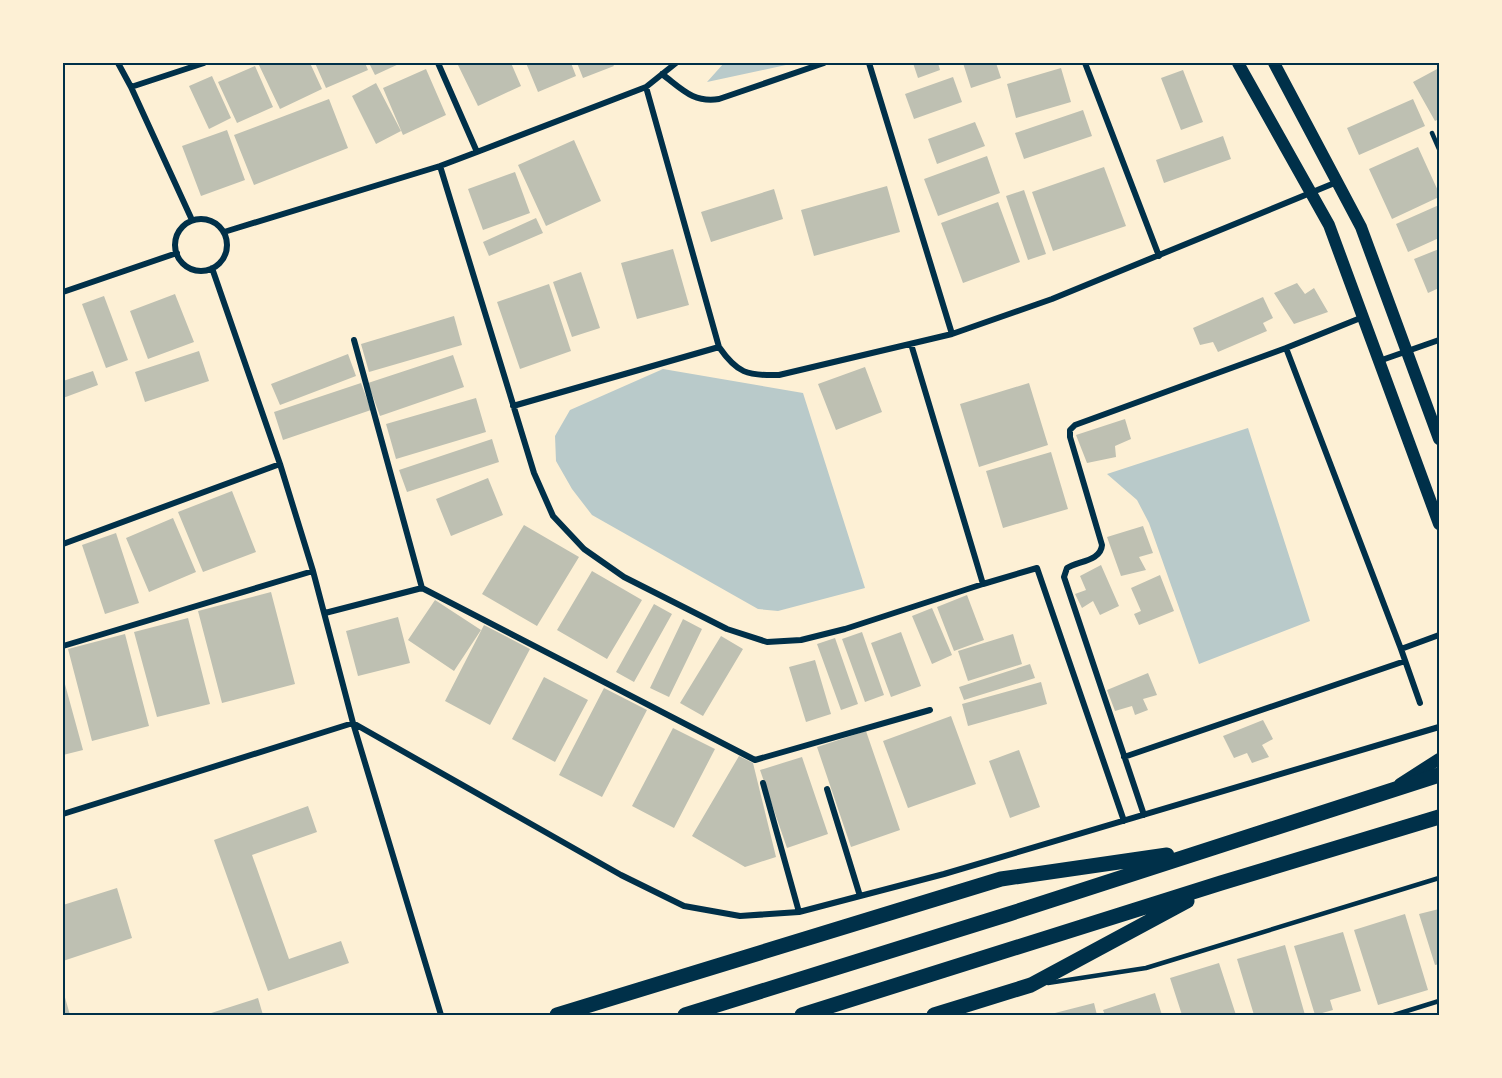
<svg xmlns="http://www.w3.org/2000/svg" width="1502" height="1078" viewBox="0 0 1502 1078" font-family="'Fira Sans Condensed',sans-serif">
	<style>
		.green { fill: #b9caca }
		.building { fill: #bec0b2 }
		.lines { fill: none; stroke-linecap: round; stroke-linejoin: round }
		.service { stroke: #003049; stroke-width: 4.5 }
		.minor { stroke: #003049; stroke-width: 6 }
		.secondary { stroke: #003049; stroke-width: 12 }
		.primary { stroke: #003049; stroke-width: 15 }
		.neatline { fill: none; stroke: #003049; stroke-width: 2 }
	</style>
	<rect width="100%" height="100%" fill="#fdf0d5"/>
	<!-- green -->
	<path class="green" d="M724 63H795L707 82Z
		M663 369 803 393 865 588 778 611 758 609 592 515 572 489 556 461 555 436 570 410Z
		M1248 428 1310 621 1199 664 1149 523 1137 500 1107 474Z"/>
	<!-- building -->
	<path class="building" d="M258 63H310L322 89 280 109Z
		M315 63H365L368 70 326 88Z
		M369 63H401L375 75Z
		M457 63H511L521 86 478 106Z
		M526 63H571L576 76 538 92Z
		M577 63H612L614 66 583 78Z
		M913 63H938L940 70 918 78Z
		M963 63H996L1001 78 971 88Z
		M255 66 273 107 237 123 218 82Z
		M1061 68 1071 102 1016 118 1007 84Z
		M1439 68V119L1435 121 1413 82Z
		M426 69 446 115 403 135 383 88Z
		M1183 70 1203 122 1181 130 1161 78Z
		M212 76 231 118 209 129 189 86Z
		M953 77 962 102 914 119 905 94Z
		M376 83 401 131 376 144 352 96Z
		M329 99 348 148 254 185 234 135Z
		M1413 99 1425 126 1359 155 1347 128Z
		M1083 110 1092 136 1024 159 1015 133Z
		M975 122 985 146 937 164 928 139Z
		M227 130 245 180 201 196 182 146Z
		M1223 136 1231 159 1164 183 1156 160Z
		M574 140 601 201 546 226 518 165Z
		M1418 147 1439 193V197L1392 219 1369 169Z
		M987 156 1000 193 938 216 924 179Z
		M1104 167 1126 226 1053 251 1032 192Z
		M515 172 530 213 483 230 468 189Z
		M887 186 900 232 814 256 801 210Z
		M774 189 783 219 711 242 701 212Z
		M1024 190 1046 254 1028 260 1006 196Z
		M998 202 1020 262 963 283 941 223Z
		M1439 205V238L1408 252 1396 224Z
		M536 218 543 233 489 256 483 242Z
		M673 249 689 305 637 319 621 263Z
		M1439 249V288L1428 293 1414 259Z
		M581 272 600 328 572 337 553 282Z
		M1297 283 1305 294 1314 288 1328 312 1294 324 1274 293Z
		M549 284 571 351 520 369 497 302Z
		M175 294 194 342 148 359 130 311Z
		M104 296 128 360 106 368 82 304Z
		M1263 297 1273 318 1263 323 1267 331 1218 352 1213 342 1200 345 1193 328Z
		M454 316 462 345 369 372 361 344Z
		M199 351 209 381 145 402 135 372Z
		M348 354 356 376 280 405 271 384Z
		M453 355 464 387 380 416 368 383Z
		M865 367 882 412 836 430 818 384Z
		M93 371 98 385 63 398V381Z
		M361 383 371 410 283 440 274 412Z
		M1029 383 1048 445 979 467 960 404Z
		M476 398 486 432 396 459 386 424Z
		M1125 419 1131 439 1115 446 1116 457 1087 463 1076 435Z
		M492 439 499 462 407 492 399 470Z
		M1051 452 1068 509 1003 528 986 471Z
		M488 478 503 515 451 536 436 499Z
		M232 491 256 552 203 572 178 512Z
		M173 518 196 572 149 592 126 538Z
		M524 525 579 557 537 626 482 594Z
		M1143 526 1153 553 1139 557 1146 570 1121 576 1107 537Z
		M116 533 139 603 105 614 82 545Z
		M1101 565 1119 606 1100 615 1093 601 1082 608 1075 594 1086 590 1080 576Z
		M592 571 642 600 607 659 557 630Z
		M1160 575 1174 611 1139 625 1134 614 1141 611 1131 588Z
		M271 592 295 684 222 703 198 611Z
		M967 595 984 640 954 651 937 607Z
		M435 600 481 630 454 671 408 640Z
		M654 604 672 614 634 682 616 672Z
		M932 608 952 655 932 664 912 616Z
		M398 617 410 663 358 676 346 631Z
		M188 618 210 704 157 717 134 632Z
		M683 619 702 629 669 697 650 688Z
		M484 625 530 649 490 725 445 701Z
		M862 632 884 695 865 702 842 639Z
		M901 632 921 686 891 697 871 643Z
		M125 634 149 726 92 741 68 649Z
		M1013 634 1022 664 968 681 958 651Z
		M721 636 743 649 703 716 680 703Z
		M835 638 858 704 841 710 817 644Z
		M815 660 831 714 806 722 789 667Z
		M1030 664 1035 678 964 700 959 687Z
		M1148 673 1157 695 1143 699 1148 710 1135 715 1132 706 1115 711 1107 690Z
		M63 677 83 750 63 755Z
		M544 677 588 700 555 762 512 739Z
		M1041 682 1047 704 968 726 962 704Z
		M604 688 647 710 602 797 559 775Z
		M951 716 976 784 908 808 883 741Z
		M1263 720 1273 739 1262 745 1269 757 1252 763 1247 753 1234 758 1223 736Z
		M673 728 715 749 674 828 632 806Z
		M866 731 900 830 851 847 817 747Z
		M1019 750 1040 807 1010 818 989 761Z
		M739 756 753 763 776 857 745 867 692 836Z
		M802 757 828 834 787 848 760 770Z
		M308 806 317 832 252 855 289 959 341 941 349 963 268 991 214 840Z
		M117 888 132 938 63 961V905Z
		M1439 909V964L1435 965 1419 914Z
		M1405 914 1428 990 1378 1005 1354 930Z
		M1343 932 1361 991 1330 1000 1333 1010 1315 1015 1294 946Z
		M1285 945 1305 1015H1254L1237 959Z
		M1219 963 1236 1015H1182L1170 978Z
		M1155 993 1162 1015H1105L1103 1010Z
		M64 994 70 1015H63Z
		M258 998 263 1015H205Z
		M1094 1003 1097 1015H1051V1014Z"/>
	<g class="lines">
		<!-- service -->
		<path class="service" d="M1432 133 1439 149
			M1048 983 1146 968 1439 878
			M1394 1015 1439 1001"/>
		<!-- minor -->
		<path class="minor" d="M118 63 131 87 192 220
			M438 63 477 152
			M869 63 952 334
			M1085 63 1159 256
			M662 74C682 89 693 103 719 99L824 63
			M131 87 204 63
			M646 87 719 347C737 373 747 376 779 375L952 334 1052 299 1337 182
			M440 166 534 473 553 516 584 549 624 577 727 629 767 642 801 640 845 629 983 584 1037 568 1124 821
			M175 245a26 26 0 1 1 52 0a26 26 0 1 1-52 0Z
			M224 232 440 166 477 152 646 87 676 63
			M212 268 280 464 313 571 353 723 441 1015
			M63 292 177 253
			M354 340 422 588 755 760 930 710
			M911 344 983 584
			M1286 348 1363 317
			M1379 361 1439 340
			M513 406 719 347
			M63 544 280 464
			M325 613 422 588
			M63 646 313 571
			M1401 649 1439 635
			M1124 757 1405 661
			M763 783 799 912
			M827 789 860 896
			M63 814 353 723 621 875 684 906 740 916 799 912 944 874 1439 727
			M1144 815 1064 577 1067 568C1078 561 1101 561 1102 545L1070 437V430L1075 425 1286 348 1401 649 1420 703"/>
		<!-- secondary -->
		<path class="secondary" d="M1238 63 1329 225 1439 524
			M1274 63 1361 227 1439 439
			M1400 784 1439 759"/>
		<!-- primary -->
		<path class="primary" d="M557 1015 1001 879 1167 855
			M685 1015 1009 914 1439 775
			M802 1015 1221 883 1439 817
			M934 1015 1031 985 1187 901"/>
	</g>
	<!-- border -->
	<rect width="1502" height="1078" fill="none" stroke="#fdf0d5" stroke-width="129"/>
	<rect x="64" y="64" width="1374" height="950" class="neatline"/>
</svg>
